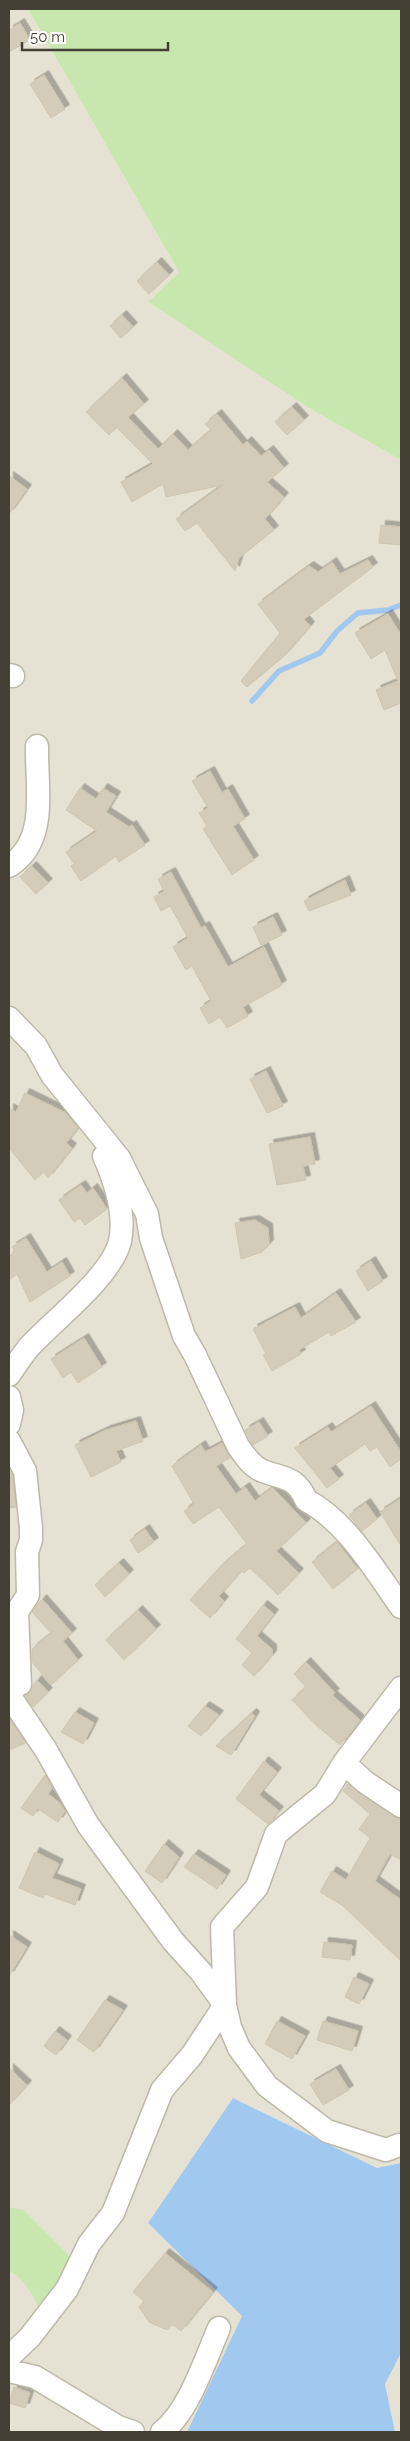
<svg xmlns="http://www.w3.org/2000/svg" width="410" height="2441" viewBox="0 0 410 2441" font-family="Raleway,sans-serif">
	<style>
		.residential { fill: #e6e2d3 }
		.green { fill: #c8e7ae }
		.water { fill: #a1c8ef }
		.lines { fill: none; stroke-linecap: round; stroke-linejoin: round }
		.stream { stroke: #a1c8ef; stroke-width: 5.5 }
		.building { fill: #d4ccbb; stroke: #cec5ae; filter: url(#shadow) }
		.minor-casing { stroke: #beb8a8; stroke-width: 25 }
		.minor { stroke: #fff; stroke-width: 22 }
	</style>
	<defs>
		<filter id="shadow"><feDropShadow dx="4.5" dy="-4.5" stdDeviation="0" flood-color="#0004"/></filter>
	</defs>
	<rect width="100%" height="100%" fill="#f2f0e5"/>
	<!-- residential -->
	<path class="residential" d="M9 9H28L179 272 148 302 309 408 401 460V2163L377 2168 233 2098 148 2223 242 2316 187 2432H9Z
		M401 2353V2432H395L385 2384Z"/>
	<!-- green -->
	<path class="green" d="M28 9H401V460L309 408 148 302 179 272Z
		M9 2207 23 2210 69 2256 58 2288 38 2306C31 2292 23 2277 9 2271Z"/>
	<!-- water -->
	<path class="water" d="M233 2098 377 2168 401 2163V2353L385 2384 395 2432H187L242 2316 148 2223Z"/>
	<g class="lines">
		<!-- stream -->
		<path class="stream" d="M252 701 279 671 320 653 337 631 358 613 388 610 401 605"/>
	</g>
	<!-- building -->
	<path class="building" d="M20 23 30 40 9 52V30Z
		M44 75 65 109 51 118 30 84Z
		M157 262 169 275 149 294 137 281Z
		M122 315 133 327 121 338 110 326Z
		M122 378 144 404 128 417 158 449 173 434 188 450 211 430 205 424 217 414 243 445 247 441 261 456 269 450 284 468 267 482 284 497 265 519 274 530 239 558 235 571 197 523 185 531 176 519 223 485 166 497 163 484 132 502 121 482 153 464 116 427 109 435 86 412Z
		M292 407 304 420 287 435 275 422Z
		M9 476 27 489 9 514Z
		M381 525 401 527V545L379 543Z
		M368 560 373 567 304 619 310 626 283 657 247 687 241 681 280 633 258 604 309 566 318 572 332 562 340 574Z
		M388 614 401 635V703L384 710 376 690 398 681 385 650 371 659 355 633Z
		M210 771 222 793 228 789 245 819 233 826 254 860 232 875 203 829 207 826 199 813 208 808 192 781Z
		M80 788 96 799 103 788 116 796 106 812 129 827 132 825 145 845 119 862 116 856 81 881 71 866 74 864 66 852 97 831 66 810Z
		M32 866 48 883 36 894 20 877Z
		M171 872 201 928 205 926 228 967 264 947 282 985 243 1007 248 1016 227 1028 220 1017 209 1024 200 1008 211 1001 192 966 186 970 173 947 188 938 170 906 161 911 154 897 164 891 158 879Z
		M345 880 351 895 309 911 304 901Z
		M273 917 282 935 261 945 253 927Z
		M266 1071 283 1106 267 1113 250 1079Z
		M25 1093 66 1113 78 1128 66 1143 72 1148 48 1178 44 1172 35 1180 9 1148V1108L16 1112Z
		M310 1137 315 1164 303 1166 306 1180 277 1185 269 1144Z
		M81 1185 87 1193 93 1188 107 1209 85 1225 80 1218 74 1222 59 1200Z
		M255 1220 268 1228 269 1244 262 1252 241 1259 235 1223Z
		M26 1238 47 1272 62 1262 70 1276 30 1302 17 1274 9 1280V1256L15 1252 12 1247Z
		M371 1261 383 1281 368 1291 356 1271Z
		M336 1293 356 1322 331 1336 329 1332 299 1350 301 1354 272 1371 263 1355 266 1354 253 1329 295 1307 301 1318Z
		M84 1338 102 1367 78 1383 71 1372 63 1378 51 1359Z
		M371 1406 401 1452V1459L390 1467 377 1447 370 1451 365 1444 330 1468 339 1479 327 1488 295 1448 328 1427 331 1432Z
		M136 1421 143 1441 116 1451 121 1462 91 1477 75 1445 106 1430Z
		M259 1422 268 1436 253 1445 245 1430Z
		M222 1443 230 1458 216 1466 236 1494 245 1487 255 1501 272 1488 274 1489 306 1523 276 1551 299 1573 278 1595 250 1568 244 1573 242 1570 219 1596 224 1601 210 1618 190 1600 221 1566 247 1544 219 1507 193 1524 184 1511 194 1504 172 1466 201 1445 205 1452Z
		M9 1468 12 1475 16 1507 9 1508Z
		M401 1498V1546L380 1512Z
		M366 1503 377 1519 362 1531 349 1515Z
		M145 1529 154 1542 138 1553 130 1540Z
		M337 1542 358 1569 333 1589 312 1562Z
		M119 1563 129 1574 105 1597 95 1585Z
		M42 1599 72 1633 63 1641 78 1660 51 1685 32 1662V1649L51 1633 32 1612Z
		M263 1605 274 1614 257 1636 272 1649V1655L254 1676 242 1665 252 1653 236 1639Z
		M138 1610 156 1629 124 1660 106 1640Z
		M306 1662 335 1693 332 1695 360 1720 340 1745 317 1726 292 1700 306 1687 294 1674Z
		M37 1680 48 1692 33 1707 25 1696Z
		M205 1706 219 1715 201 1736 188 1726Z
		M75 1712 94 1723 83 1744 61 1732Z
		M252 1713 255 1716 231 1755 216 1746Z
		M9 1718 26 1743 9 1750Z
		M264 1761 277 1772 259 1795 279 1811 268 1824 236 1799Z
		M45 1775 52 1788 48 1794 60 1803 65 1811 58 1822 38 1809 33 1816 21 1808Z
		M348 1784 394 1817 401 1819V1860L390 1854 375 1881 401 1900V1961L342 1905 320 1892 332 1871 346 1880 370 1838 359 1829 370 1814 343 1791Z
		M164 1844 179 1857 162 1883 145 1871Z
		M35 1852 59 1864 52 1878 81 1889 75 1905 45 1894 43 1898 19 1888Z
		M194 1854 226 1875 217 1889 184 1867Z
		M9 1935 27 1947 9 1976Z
		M324 1942 352 1945 350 1960 322 1957Z
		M354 1977 369 1984 359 2004 345 1997Z
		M105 2000 123 2010 94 2052 77 2040Z
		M277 2021 305 2036 292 2059 265 2044Z
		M323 2021 358 2031 352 2051 317 2040Z
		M55 2031 67 2040 56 2055 44 2046Z
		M9 2068 27 2085 9 2105Z
		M336 2069 349 2090 323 2105 310 2084Z
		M165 2253 213 2292 181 2331 172 2324 167 2330 149 2322 139 2307 144 2301 133 2292Z
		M14 2387 30 2393 25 2408 9 2403Z"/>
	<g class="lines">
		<!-- minor casing -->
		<g class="minor-casing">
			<path id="minor" d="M9 675 13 676
				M9 866C49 841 36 788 37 746
				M9 1018 36 1046 52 1075 119 1158 147 1214 151 1238 184 1336 195 1355 238 1446C244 1455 252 1467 263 1471 283 1479 296 1476 306 1500 347 1522 374 1569 401 1607
				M9 1375C15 1366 22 1356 29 1347 54 1320 112 1276 120 1241 126 1213 115 1181 104 1156
				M9 1397 12 1410 9 1424
				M9 1441 25 1471 31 1528V1540L27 1552 28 1595 17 1612 20 1684 9 1689
				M9 1695 46 1750 88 1825 173 1941 201 1972 225 2005 230 2027 239 2048 267 2086 327 2131 386 2150 399 2145
				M344 1763 365 1782 401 1806
				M9 2357 30 2337 67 2289 89 2244 113 2213 162 2090 192 2055 225 2005 222 1927 257 1887 276 1834 325 1794 344 1763 401 1688
				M9 2371 35 2377 118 2427 133 2432
				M162 2432C189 2411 205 2360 219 2328"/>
		</g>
		<!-- minor -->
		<use href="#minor" class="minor"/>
	</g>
	<!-- border -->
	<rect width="410" height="2441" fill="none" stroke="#454035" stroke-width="20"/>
	<!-- scale -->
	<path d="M22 42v8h146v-8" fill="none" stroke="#454035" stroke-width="2.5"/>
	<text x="30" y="42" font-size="15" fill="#454035" stroke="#ffffff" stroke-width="4" paint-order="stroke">50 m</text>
</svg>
